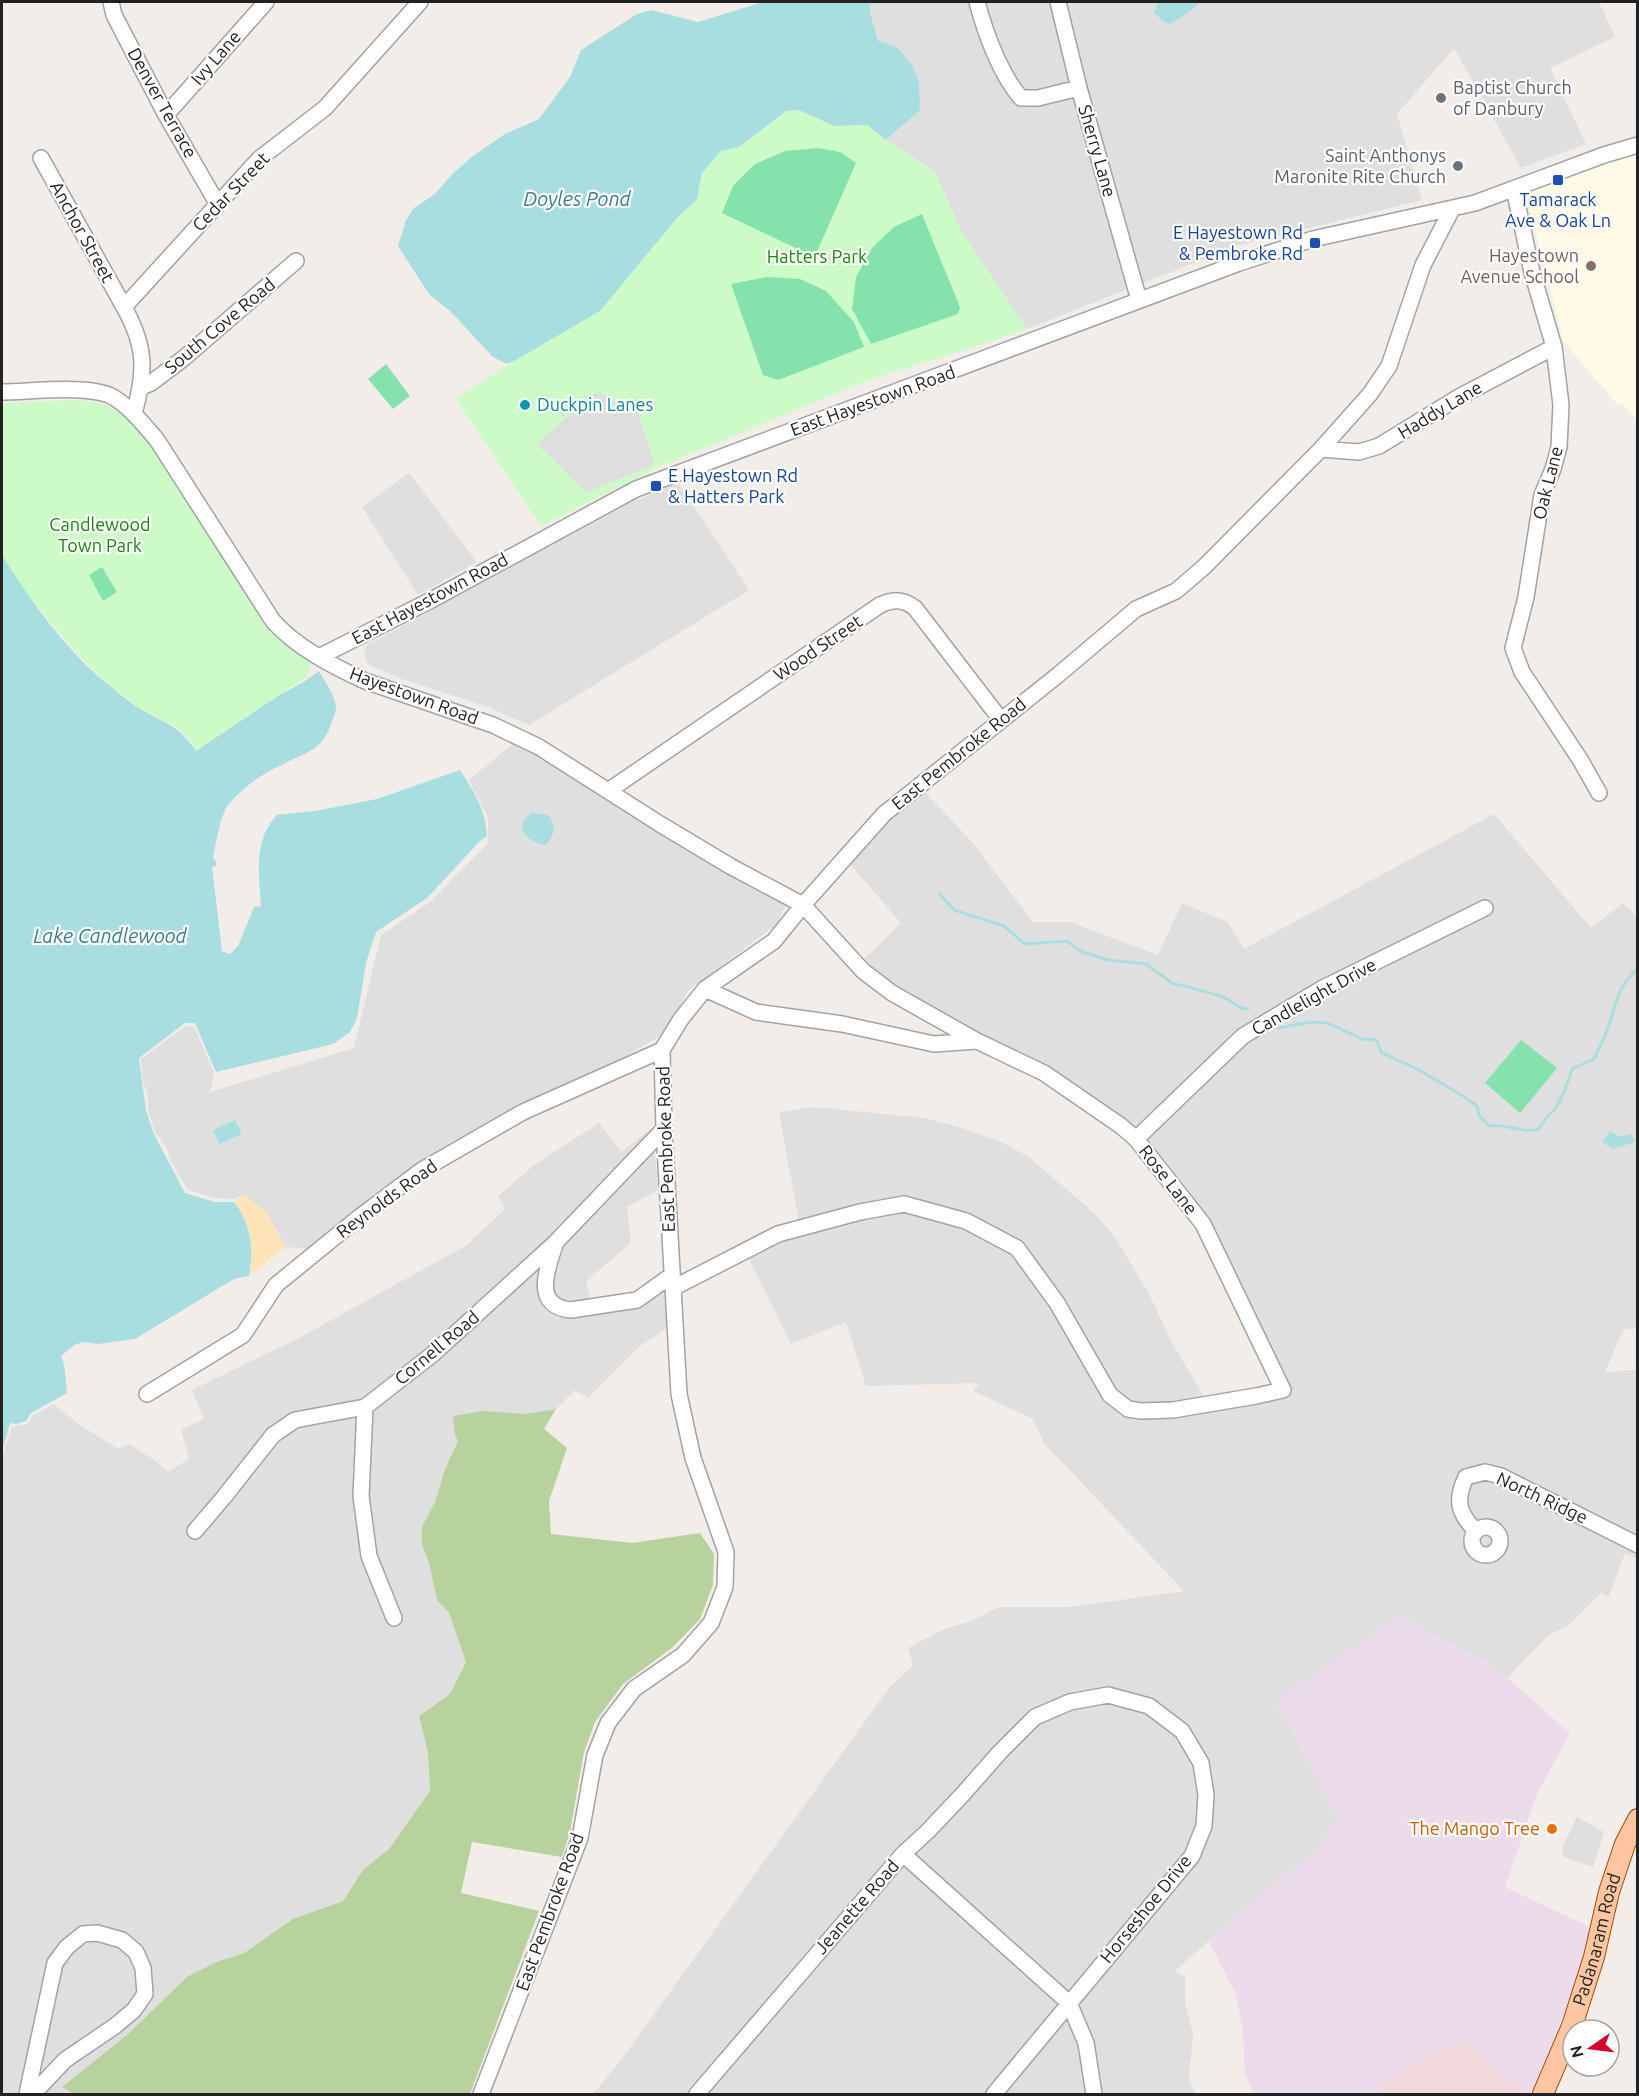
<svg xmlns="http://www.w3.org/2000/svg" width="1639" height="2096" viewBox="0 0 1639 2096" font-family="Ubuntu,sans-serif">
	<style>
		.residential { fill: #e0dfdf }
		.commercial { fill: #f2d9dc }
		.industrial { fill: #ebdbeb }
		.education { fill: #fffae5 }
		.forest { fill: #b7d29d }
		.sand { fill: #ffe4ba }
		.park { fill: #cdfbc7 }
		.pitch { fill: #86e2ad }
		.parking { fill: #dedede }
		.water { fill: #a9dee0 }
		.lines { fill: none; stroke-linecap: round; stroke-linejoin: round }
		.stream { stroke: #a9dee0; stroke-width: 3 }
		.minor-casing { stroke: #a3a3a3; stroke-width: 18 }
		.major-casing { stroke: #a04c00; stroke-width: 22 }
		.minor { stroke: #fff; stroke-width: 15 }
		.major { stroke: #fec5a2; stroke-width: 20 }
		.worship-dot { fill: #6b7280; stroke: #fff; stroke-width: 2 }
		.transit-dot { fill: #1a4fb4; stroke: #fff; stroke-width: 2 }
		.education-dot { fill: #8d6e63; stroke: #fff; stroke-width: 2 }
		.culture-dot { fill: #0f9aa8; stroke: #fff; stroke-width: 2 }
		.food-dot { fill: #e8710a; stroke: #fff; stroke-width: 2 }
		.labels { text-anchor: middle; stroke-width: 4.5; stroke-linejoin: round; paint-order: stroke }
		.street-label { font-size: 18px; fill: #222; stroke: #fff }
		.worship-label { font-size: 18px; fill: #5b616d; stroke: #fff; text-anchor: start }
		.transit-label { font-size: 18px; fill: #164399; stroke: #fff }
		.education-label { font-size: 18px; fill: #785e54; stroke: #fff; text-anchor: end }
		.park-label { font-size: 18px; fill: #17860a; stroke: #fff }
		.culture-label { font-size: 18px; fill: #0d838f; stroke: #fff; text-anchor: start }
		.food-label { font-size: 18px; fill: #c56008; stroke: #fff; text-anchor: end }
		.water-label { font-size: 20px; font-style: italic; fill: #3f7a94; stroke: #fff }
	</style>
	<rect width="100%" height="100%" fill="#f2ede9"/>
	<!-- residential -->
	<path class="residential" d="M871 2H1599L1615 37 1550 68 1586 144 1521 168 1454 48 1397 114 1422 200 1237 246 1027 329 961 231 935 172 886 140 920 110 878 41 870 12Z
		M409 473 477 562 418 595 362 507Z
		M678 483 749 590 529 725 488 707 399 678 371 666 367 662 364 650 367 645 628 504Z
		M516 741 777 897 786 905 777 924 688 991 663 1040 660 1037 655 1039 582 1081 513 1110 450 1143 373 1195 341 1225 310 1249 286 1247 266 1212 239 1196 235 1199 215 1198 188 1190 170 1160 166 1147 155 1132 148 1110V1095L143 1081 141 1059 186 1026H194L214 1073 210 1092 354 1048 381 935 430 902 488 843V818L469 780Z
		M923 790 972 842 1033 922H1070L1158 955 1182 903 1228 922 1244 949 1494 814 1591 928 1623 903 1638 917V1328L1623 1330 1605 1372 1637 1370V1559L1625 1553 1609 1597 1601 1593 1570 1624 1549 1635 1507 1678 1496 1668 1399 1616 1338 1818 1316 1851 1262 1893 1175 1971 1185 1977V2002L1193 2034 1189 2079 1195 2094H593L621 2060 889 1688 913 1665 908 1648 942 1630 974 1620 999 1607H1071L1184 1591 1044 1443 1033 1419 973 1391 980 1383 866 1386 846 1322 791 1344 749 1259 682 1290 678 1276 775 1230 799 1223 779 1112 815 1107 924 1118 962 1128 1001 1142 1029 1157 1094 1213 1115 1237 1150 1296 1173 1345 1210 1406 1287 1392 1206 1223 1138 1133 914 1000 860 963 901 923 848 862 887 820Z
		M599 1123 621 1152 653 1127 658 1190 627 1207 631 1243 586 1281 592 1303 636 1296 661 1278 669 1327 640 1346 588 1398 575 1390 556 1409 525 1414 458 1441 445 1469 435 1502 422 1527V1545L429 1563 437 1600 449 1613 466 1661 450 1694 419 1716 428 1753 430 1791 389 1849 363 1870 343 1901 293 1919 244 1953 216 1962 188 1976 128 2034 63 2086 74 2094H2V1456L12 1427 28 1424 33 1415 54 1404 80 1425 119 1449 129 1444 153 1459 168 1472 189 1459 181 1430 204 1419 192 1390 301 1337 467 1245 505 1209 498 1196 533 1166Z"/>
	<!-- commercial -->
	<path class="commercial" d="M1461 2042 1528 2094H1371L1392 2078 1419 2062Z"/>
	<!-- industrial -->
	<path class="industrial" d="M1399 1616 1496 1668 1570 1733 1537 1794 1505 1887 1596 1930 1533 2094H1528L1461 2042 1419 2062 1392 2078 1371 2094H1254L1245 2074 1243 2031 1236 1995 1209 1941 1262 1893 1316 1851 1338 1818 1275 1701Z"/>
	<!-- education -->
	<path class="education" d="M1637 151V420L1622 403 1617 404 1563 341 1526 192Z"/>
	<!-- forest -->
	<path class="forest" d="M556 1409 544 1429 567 1448 549 1501 551 1534 632 1543 700 1533 714 1554 713 1585 700 1619 673 1647 623 1684 595 1722 584 1752 570 1832 562 1857 472 1842 461 1893 539 1911 470 2094H74L62 2087 128 2034 188 1976 216 1962 244 1953 293 1919 343 1901 363 1870 389 1849 430 1791 428 1753 419 1716 450 1694 466 1662 449 1613 437 1600 429 1563 422 1545V1527L435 1502 445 1469 458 1441 455 1434 453 1416 483 1411 525 1414Z"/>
	<!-- sand -->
	<path class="sand" d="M244 1194 266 1212 286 1247 249 1276C254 1251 249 1222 234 1202Z"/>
	<!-- park -->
	<path class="park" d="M799 110 834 126 867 125 886 140 935 172 961 231 1027 329 861 383 658 467 541 526 456 399 516 360 600 311 677 218 697 199 702 173 721 151 739 147 787 111Z
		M81 400 106 405 121 413 136 425 182 492 254 603 286 643 311 664 306 677 196 751 188 738 175 726 139 708 104 681 77 653 26 593 2 555V403Z"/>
	<!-- pitch -->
	<path class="pitch" d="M818 148 840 152 856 163 816 254 810 255 722 213 733 186 755 164 785 151Z
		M922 214 960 307 958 314 871 344 852 309 856 277 872 248 894 227Z
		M767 277 800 279 826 291 854 322 864 347 778 380 763 375 731 284Z
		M386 364 410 396 393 409 368 379Z
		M102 567 117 592 103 601 89 575Z
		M1521 1040 1557 1068 1520 1113 1485 1083Z"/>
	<!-- parking -->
	<path class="parking" d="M598 391 615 402H635L654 464 586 493 537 443Z
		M1577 1817 1604 1832 1593 1867 1562 1856 1564 1844Z"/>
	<!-- water -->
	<path class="water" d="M763 2H871L870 12 878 41 897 47 912 65 919 81 920 110 886 140 867 125 834 126 799 110 786 111 739 147 721 151 702 173 697 199 677 218 600 311 516 360 507 364 493 357 451 312 429 294 398 246 406 220 414 208 435 194 452 174 473 156 505 134 539 119 570 77 581 50 637 14 651 10 698 22Z
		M1158 2H1200L1191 11 1170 24 1163 21 1154 13Z
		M2 555C31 601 64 648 106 683 117 691 127 701 139 708 166 725 176 722 196 751L281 694 304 682 319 671C324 680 336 697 336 708 336 712 334 718 332 721 324 751 303 754 279 766 260 775 241 789 228 805 220 816 216 844 213 858L216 862V866L212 867 222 951 230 954 238 946 254 907 261 906C259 875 253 840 277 815L315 811 377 799 460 770C474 791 486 811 487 836L480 841 427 898 376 932 366 963 357 1018 350 1032 333 1044 216 1072 195 1023H185L139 1058 146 1111 154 1134 185 1193 215 1202H234C251 1223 254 1249 249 1276L234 1279 135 1339 98 1344 83 1342 74 1345 61 1356 64 1364 67 1393 31 1413 26 1421 16 1424 10 1423 2 1451Z
		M531 813 548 815C557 825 555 835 546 845 536 844 527 838 522 830L523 821Z
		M235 1120 242 1134 219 1144 213 1130Z
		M1610 1131 1620 1137 1631 1134 1635 1142 1613 1149 1602 1142Z"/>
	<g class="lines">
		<!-- stream -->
		<path class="stream" d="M940 894 954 910 1004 926 1025 944 1067 941 1082 952 1108 960 1146 964 1173 984C1178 984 1215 994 1223 997 1231 1000 1239 1010 1248 1009
			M1278 1028 1311 1022 1328 1023 1362 1039 1376 1040 1382 1053 1419 1070 1463 1096 1477 1106 1479 1115 1489 1126C1506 1123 1523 1134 1539 1129 1543 1121 1548 1116 1554 1110 1563 1098 1568 1082 1572 1069L1594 1059C1599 1049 1604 1039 1608 1028 1616 1004 1617 986 1638 969"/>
		<!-- minor casing -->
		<g class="minor-casing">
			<path id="minor" d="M111 2 114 15 166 115 217 203
				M977 2C985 32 1000 74 1021 98H1038L1079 88
				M1058 2 1079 88 1139 300
				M166 115 266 2
				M41 158 124 307
				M1514 189 1532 272 1554 347 1561 405 1559 447 1553 469 1542 495 1526 597 1513 648 1522 672 1581 761 1599 793
				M142 387 151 383 184 358 296 261
				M2 392C29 392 90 384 113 397 130 407 144 425 157 440L273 621C297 648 333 666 365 681L493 725 539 747 660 824 730 866 803 905 863 971 892 993 977 1041 1044 1073 1121 1126 1136 1139 1203 1224 1283 1390 1256 1396 1173 1410 1141 1411 1128 1409 1110 1395 1057 1303 1017 1248 966 1221 904 1204 860 1212 778 1234 673 1288
				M134 414C146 370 146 347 124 307L259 159 325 108 420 2
				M1321 449 1359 452 1379 446 1459 397 1554 347
				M319 657 435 598 636 489 1239 263 1313 239 1475 203 1604 155 1638 145
				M608 791 880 605C894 599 903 599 915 608L1001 720
				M705 989 756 1012 842 1024 934 1044 977 1041
				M1136 1139 1243 1036 1323 988 1485 908
				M555 1245C547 1269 532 1306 571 1310L637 1300 672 1275
				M147 1394 243 1335 276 1285 357 1219 422 1170 523 1112 662 1050
				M365 1407 361 1496 369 1556 394 1618
				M1472 1541a14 14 0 1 1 28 0a14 14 0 1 1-28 0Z
				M195 1531 224 1497 273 1435 295 1420 365 1407 433 1354 555 1243 664 1129
				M1476 1531C1458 1513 1455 1500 1466 1477L1485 1472 1501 1476 1638 1545
				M903 1854 1069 2003 1086 2043 1094 2094
				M27 2094 55 1963 67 1947 83 1934 97 1933 122 1940 136 1952 143 1968 145 1994 134 2010 115 2026 65 2060 33 2094
				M481 2094 580 1838 595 1755 608 1723 634 1689 683 1655 711 1623 725 1587 726 1552 693 1458 679 1394 664 1129 662 1050 681 1019 705 989 774 941 803 905 884 814 1058 675 1136 609 1176 591 1204 567 1321 449 1370 394 1389 366 1423 265 1452 209
				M697 2094 903 1854 928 1831 963 1794 1000 1752 1035 1717 1070 1702 1108 1695 1149 1706 1182 1731 1201 1763 1206 1795 1204 1826 1192 1856 994 2094"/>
		</g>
		<!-- major casing -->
		<g class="major-casing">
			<g id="major">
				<path id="s1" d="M1543 2094 1572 2026 1594 1957 1609 1892 1625 1844 1638 1819"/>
			</g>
		</g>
		<!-- minor -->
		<use href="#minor" class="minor"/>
		<!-- major -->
		<use href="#major" class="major"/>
	</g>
	<!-- markers -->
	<g class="worship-dot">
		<circle cx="1441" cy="98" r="6"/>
		<circle cx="1458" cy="166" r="6"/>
	</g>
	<g class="transit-dot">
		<rect x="1552" y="174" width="12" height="12" rx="3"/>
		<rect x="1309" y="237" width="12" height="12" rx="3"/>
		<rect x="650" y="480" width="12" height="12" rx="3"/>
	</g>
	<circle class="education-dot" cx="1591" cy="266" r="6"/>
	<circle class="culture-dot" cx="525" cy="405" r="6"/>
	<circle class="food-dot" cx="1552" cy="1829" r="6"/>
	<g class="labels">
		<!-- street labels -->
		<g class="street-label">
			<text transform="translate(216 58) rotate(-49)" y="6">Ivy Lane</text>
			<text transform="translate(162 103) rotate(61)" y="6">Denver Terrace</text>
			<text transform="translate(1097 151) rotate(74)" y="6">Sherry Lane</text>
			<text transform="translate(231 192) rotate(-46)" y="6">Cedar Street</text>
			<text transform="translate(82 232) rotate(61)" y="6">Anchor Street</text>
			<text transform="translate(220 326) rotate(-40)" y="6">South Cove Road</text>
			<text transform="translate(873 401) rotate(-20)" y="6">East Hayestown Road</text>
			<text transform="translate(1440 410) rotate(-31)" y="6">Haddy Lane</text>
			<text transform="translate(1548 483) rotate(-76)" y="6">Oak Lane</text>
			<text transform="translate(430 599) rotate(-28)" y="6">East Hayestown Road</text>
			<text transform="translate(818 648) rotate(-34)" y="6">Wood Street</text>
			<text transform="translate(414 696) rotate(20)" y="6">Hayestown Road</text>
			<text transform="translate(959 754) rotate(-39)" y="6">East Pembroke Road</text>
			<text transform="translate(1314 997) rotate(-29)" y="6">Candlelight Drive</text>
			<text transform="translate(666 1149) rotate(-92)" y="6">East Pembroke Road</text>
			<text transform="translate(1168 1180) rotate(52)" y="6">Rose Lane</text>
			<text transform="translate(387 1199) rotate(-36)" y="6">Reynolds Road</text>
			<text transform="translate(437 1348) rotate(-40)" y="6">Cornell Road</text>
			<text transform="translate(1542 1498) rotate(25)" y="6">North Ridge</text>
			<text transform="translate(857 1907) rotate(-49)" y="6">Jeanette Road</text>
			<text transform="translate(1146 1909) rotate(-51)" y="6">Horseshoe Drive</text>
			<text transform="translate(550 1912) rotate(-70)" y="6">East Pembroke Road</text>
			<text dy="6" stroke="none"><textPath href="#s1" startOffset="164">Padanaram Road</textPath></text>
		</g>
		<!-- worship labels -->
		<g class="worship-label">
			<text x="1453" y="94">Baptist Church<tspan x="1453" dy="21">of Danbury</tspan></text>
			<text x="1446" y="162" text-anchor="end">Saint Anthonys<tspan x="1446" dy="21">Maronite Rite Church</tspan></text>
		</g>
		<!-- transit labels -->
		<g class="transit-label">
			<text x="1558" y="206">Tamarack<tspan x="1558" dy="21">Ave &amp; Oak Ln</tspan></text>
			<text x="1303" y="239" text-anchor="end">E Hayestown Rd<tspan x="1303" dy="21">&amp; Pembroke Rd</tspan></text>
			<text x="668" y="482" text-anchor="start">E Hayestown Rd<tspan x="668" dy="21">&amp; Hatters Park</tspan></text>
		</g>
		<!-- education labels -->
		<g class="education-label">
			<text x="1579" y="262">Hayestown<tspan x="1579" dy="21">Avenue School</tspan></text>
		</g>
		<!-- park labels -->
		<g class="park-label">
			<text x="817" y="263">Hatters Park</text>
			<text x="100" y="531">Candlewood<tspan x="100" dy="21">Town Park</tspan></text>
		</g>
		<!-- culture labels -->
		<g class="culture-label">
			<text x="537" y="411">Duckpin Lanes</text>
		</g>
		<!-- food labels -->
		<g class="food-label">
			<text x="1540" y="1835">The Mango Tree</text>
		</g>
		<!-- water labels -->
		<g class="water-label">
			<text x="577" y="206">Doyles Pond</text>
			<text x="110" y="943">Lake Candlewood</text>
		</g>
	</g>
	<!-- border -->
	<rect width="1639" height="2096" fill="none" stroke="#222222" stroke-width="6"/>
	<!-- north arrow -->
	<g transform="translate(1591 2048) rotate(256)"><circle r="28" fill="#ffffff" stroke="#a7a7a7" stroke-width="1.5"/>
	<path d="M0-4.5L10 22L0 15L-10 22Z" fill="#d40029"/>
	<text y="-9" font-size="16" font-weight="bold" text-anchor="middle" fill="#222222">N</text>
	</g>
</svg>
